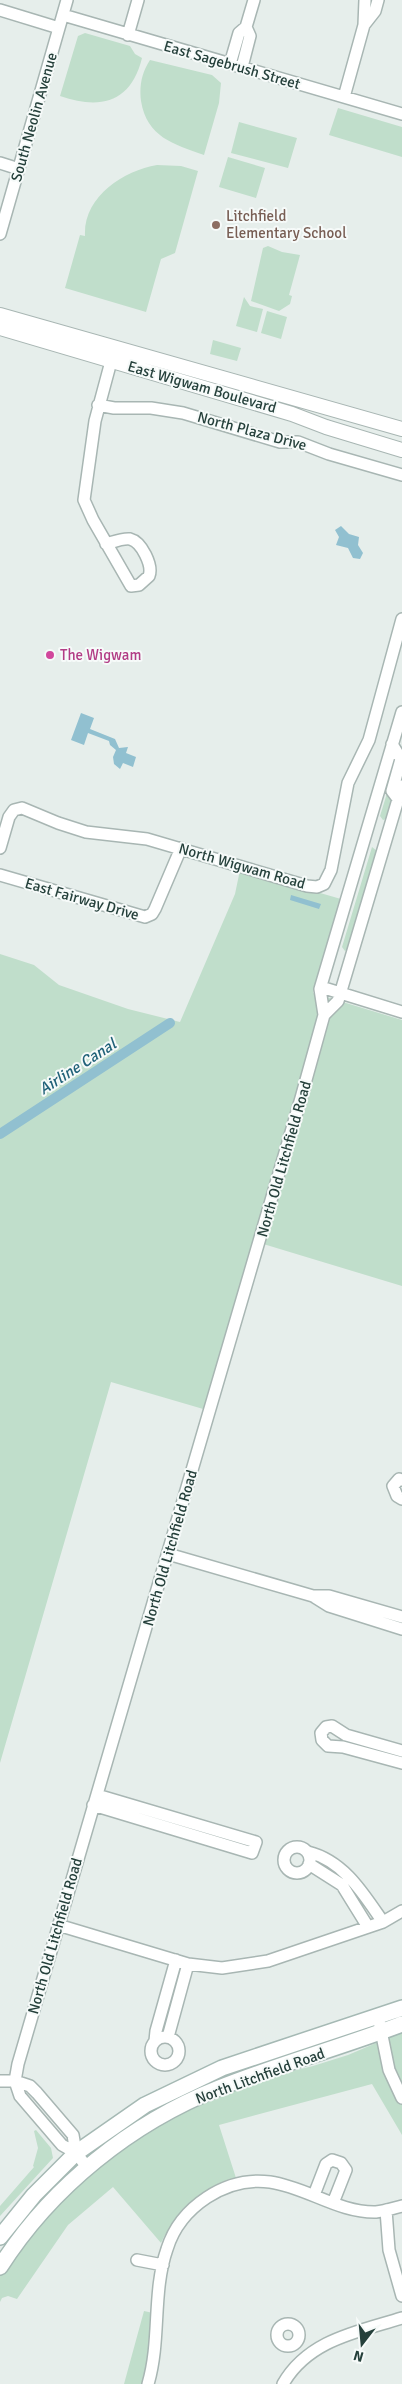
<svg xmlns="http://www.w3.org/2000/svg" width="402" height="2384" viewBox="0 0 402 2384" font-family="Signika,sans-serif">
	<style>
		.green { fill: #c0decb }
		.water { fill: #91c0d0 }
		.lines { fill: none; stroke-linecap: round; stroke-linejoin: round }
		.canal { stroke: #91c0d0; stroke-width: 10 }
		.minor-casing { stroke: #a8b6b3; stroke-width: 14 }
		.tertiary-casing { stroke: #a8b6b3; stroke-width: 16 }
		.secondary-casing { stroke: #a5b9b4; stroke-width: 18 }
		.minor { stroke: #fff; stroke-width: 11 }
		.tertiary { stroke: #fff; stroke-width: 14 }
		.secondary { stroke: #fff; stroke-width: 15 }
		.education-dot { fill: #8d6e63; stroke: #f6faf9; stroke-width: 2 }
		.hotel-dot { fill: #d1479c; stroke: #f6faf9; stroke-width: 2 }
		.labels { text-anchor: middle; stroke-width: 4; stroke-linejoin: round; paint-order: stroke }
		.street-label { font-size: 15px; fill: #25403b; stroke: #f6faf9 }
		.education-label { font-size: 15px; fill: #785e54; stroke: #f6faf9; text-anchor: start }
		.hotel-label { font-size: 15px; fill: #b23c85; stroke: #f6faf9; text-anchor: start }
		.water-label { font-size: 16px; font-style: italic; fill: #216279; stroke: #f6faf9 }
	</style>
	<rect width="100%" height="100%" fill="#e6eeeb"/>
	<!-- green -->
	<path class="green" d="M85 33 130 46 135 54 142 58C131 103 100 110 60 96L78 36Z
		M150 60 212 75 221 83 219 103 204 155C173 144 147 137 141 101 139 86 142 72 150 60Z
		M338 108 402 127V157L329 135Z
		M239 122 297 138 288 168 231 153Z
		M228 157 265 168 256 198 219 187Z
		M157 165 181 166 198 171 175 253 161 259 146 312 65 288 80 235 85 236C83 197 123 171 157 165Z
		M268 246 282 252 300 255 289 295 292 296 290 304 279 311 251 301 263 248Z
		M244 297 250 306 263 309 257 332 236 326Z
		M267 311 287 317 281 339 261 333Z
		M213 340 241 348 237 361 210 354Z
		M388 790 394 792 386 819 383 820 380 816Z
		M372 847 377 851 348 949 345 951 342 947Z
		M240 870 341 899 313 993 402 1020V1286L260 1243 210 1411 111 1382 0 1763V954L34 965 59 985 128 1009 180 1022 235 894Z
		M402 2032V2135L372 2084 219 2125 236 2178C198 2192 179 2206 161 2243L113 2187 68 2225 17 2299 8 2296 2 2298 0 2302V2276L11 2260 67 2193 108 2158 136 2138 209 2099 276 2075 313 2066 348 2055Z
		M36 2130 51 2148 53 2158 0 2216V2206L34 2167 33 2166 38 2148 34 2131Z
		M144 2311 153 2313 147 2368 143 2384H124Z"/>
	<!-- water -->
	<path class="water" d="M341 526 349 534 359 537 358 545 363 553 360 559 353 558 348 548 336 545 339 537 335 530Z
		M81 713 94 718 90 729 115 739 119 748 128 747 126 753 136 757 133 767 123 763 120 769 114 764 113 757 116 750 110 745 109 741 88 733 84 745 71 740Z
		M291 895 321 904 319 909 290 900Z"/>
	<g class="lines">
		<!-- canal -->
		<path class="canal" d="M0 1134 170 1023"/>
		<!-- minor casing -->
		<g class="minor-casing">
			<path id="minor" d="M365 0 364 25 375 11 378 0
				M0 10 59 28
				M63 15 402 114
				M246 27 254 0
				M128 35 138 0
				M230 64 239 33 246 27
				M242 67 250 36 246 27
				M344 97 364 25
				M0 163 19 169
				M0 234 67 0
				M98 405 114 408H151L183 413 280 442H298L329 454 402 475
				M106 544C113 542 123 538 130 539 142 542 153 566 149 576L139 585 131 586 93 520 84 500 95 421 113 354
				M392 744 401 759 392 791 398 799
				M0 848 9 817 14 810 22 808 58 823 86 832 147 839 307 886 317 887 324 884 331 870 348 783 369 740 402 619
				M0 875 145 917 152 914 155 909 181 848
				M321 987 402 1012
				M324 1015 338 1001 402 786
				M402 1480 399 1479 393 1486 397 1496 402 1499
				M168 1554 313 1596 329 1606 402 1629
				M313 1596H329L402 1617
				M402 1751 346 1735 332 1726 326 1727 321 1733 322 1740 328 1746 343 1747 402 1763
				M93 1805 252 1853 256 1842 97 1795
				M284 1860a13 13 0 1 1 26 0a13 13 0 1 1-26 0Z
				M308 1852C344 1861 363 1893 383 1922
				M309 1864 342 1885 368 1927
				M58 1925 188 1964 222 1968 268 1961 383 1922 402 1911
				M378 2016 389 2070 402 2098
				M151 2051a14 14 0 1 1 28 0a14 14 0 1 1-28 0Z
				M168 2037 188 1964
				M155 2041 156 2031 176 1960
				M0 2081H15
				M15 2081 30 2086 37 2093 73 2135 76 2153
				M87 2167 76 2153 62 2145 20 2096 15 2081 18 2064 301 1098 324 1015 320 989 402 712
				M314 2195 326 2164 332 2160 341 2163 346 2170 333 2203
				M386 2210 389 2250 402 2296
				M137 2260 163 2265
				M277 2335a11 11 0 1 1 22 0a11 11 0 1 1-22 0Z
				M148 2384C161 2340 152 2292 167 2249 180 2207 226 2176 270 2182 306 2187 339 2213 376 2212 385 2211 394 2208 402 2206
				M283 2384C308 2340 357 2332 402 2318"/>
		</g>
		<!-- tertiary casing -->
		<g class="tertiary-casing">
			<path id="tertiary" d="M0 315 402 429
				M0 328 292 414 326 427 402 450"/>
		</g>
		<!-- secondary casing -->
		<g class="secondary-casing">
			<path id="secondary" d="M0 2237 34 2195 76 2153 145 2105 222 2068 402 2008
				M0 2267C51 2187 131 2123 219 2088 279 2064 342 2047 402 2024"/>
		</g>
		<!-- minor -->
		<use href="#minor" class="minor"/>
		<!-- tertiary -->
		<use href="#tertiary" class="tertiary"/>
		<!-- secondary -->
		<use href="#secondary" class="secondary"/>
	</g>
	<!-- markers -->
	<circle class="education-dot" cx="216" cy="225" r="5"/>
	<circle class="hotel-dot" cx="50" cy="655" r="5"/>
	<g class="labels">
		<!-- street labels -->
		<g class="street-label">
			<text transform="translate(232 65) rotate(16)" y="5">East Sagebrush Street</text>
			<text transform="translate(34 117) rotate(-74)" y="5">South Neolin Avenue</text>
			<text transform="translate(202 387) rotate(16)" y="5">East Wigwam Boulevard</text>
			<text transform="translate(252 431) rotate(15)" y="5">North Plaza Drive</text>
			<text transform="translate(242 866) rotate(16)" y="5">North Wigwam Road</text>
			<text transform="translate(82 899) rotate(16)" y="5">East Fairway Drive</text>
			<text transform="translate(284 1159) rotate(-74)" y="5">North Old Litchfield Road</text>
			<text transform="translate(170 1548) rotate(-74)" y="5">North Old Litchfield Road</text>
			<text transform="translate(55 1936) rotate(-74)" y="5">North Old Litchfield Road</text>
			<text transform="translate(260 2076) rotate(-20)" y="5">North Litchfield Road</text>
		</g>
		<!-- education labels -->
		<g class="education-label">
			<text x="226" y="221">Litchfield<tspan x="226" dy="17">Elementary School</tspan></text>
		</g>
		<!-- hotel labels -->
		<g class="hotel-label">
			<text x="60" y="660">The Wigwam</text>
		</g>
		<!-- water labels -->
		<g class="water-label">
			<text transform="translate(77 1066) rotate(-33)" y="6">Airline Canal</text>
		</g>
	</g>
	<!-- north arrow -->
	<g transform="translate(362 2344) rotate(196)" stroke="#f6faf9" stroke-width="4" paint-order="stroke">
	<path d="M0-4L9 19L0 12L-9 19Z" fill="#25403b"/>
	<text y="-8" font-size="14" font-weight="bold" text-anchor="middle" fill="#25403b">N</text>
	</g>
</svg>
